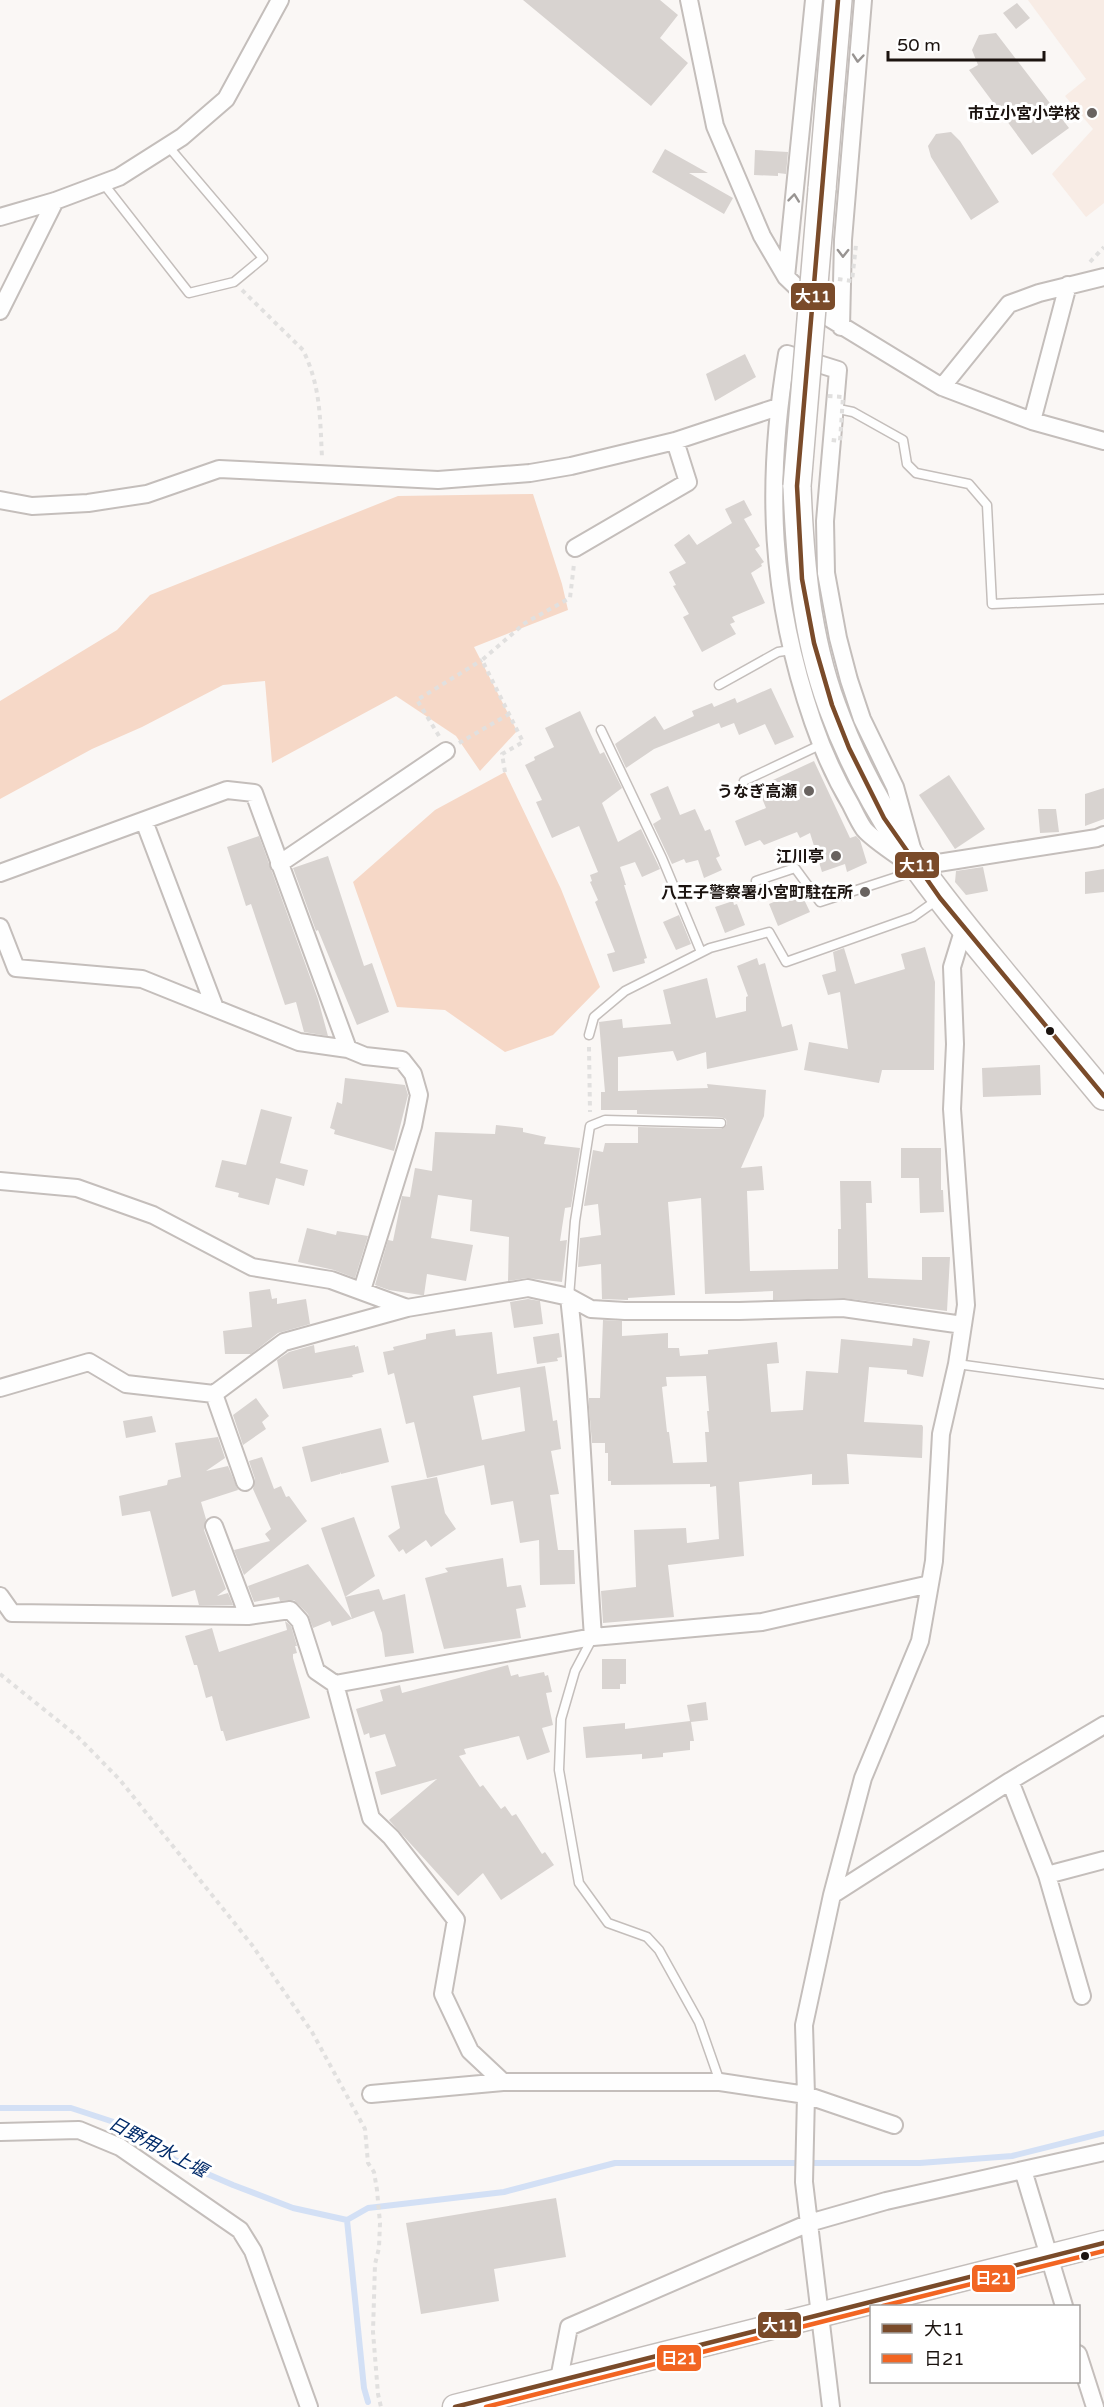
<svg xmlns="http://www.w3.org/2000/svg" width="1104" height="2407" viewBox="0 0 1104 2407" font-family="'Varela Round','Noto Sans JP',sans-serif">
	<style>
		.built { fill: #f8ece5 }
		.green { fill: #f6d8c7 }
		.lines { fill: none; stroke-linecap: round; stroke-linejoin: round }
		.stream { stroke: #d3e0f5; stroke-width: 6 }
		.building { fill: #d8d3d0; fill-rule: evenodd }
		.service-casing { stroke: #c4bebb; stroke-width: 11 }
		.minor-casing { stroke: #c4bebb; stroke-width: 20 }
		.secondary-casing { stroke: #c4bebb; stroke-width: 27 }
		.primary-casing { stroke: #c4bebb; stroke-width: 30 }
		.path { stroke: #e1e0df; stroke-width: 4; stroke-dasharray: 4.5 4.5; stroke-linecap: butt }
		.service { stroke: #fefefe; stroke-width: 8 }
		.minor { stroke: #fefefe; stroke-width: 16 }
		.secondary { stroke: #fefefe; stroke-width: 24 }
		.primary { stroke: #fefefe; stroke-width: 27 }
		.primary-bridge-casing { stroke: #c4bebb; stroke-width: 30; stroke-linecap: butt }
		.path-bridge { stroke: #e1e0df; stroke-width: 4; stroke-dasharray: 4.5 4.5; stroke-linecap: butt }
		.primary-bridge { stroke: #fefefe; stroke-width: 27 }
		.bus-1-casing { stroke: #fff; stroke-width: 9 }
		.bus-2-casing { stroke: #fff; stroke-width: 9 }
		.bus-1 { stroke: #7a4b2a; stroke-width: 4.5 }
		.bus-2 { stroke: #f26522; stroke-width: 4.5 }
		.oneway { stroke: #989492 }
		.poi-dot { fill: #696360; stroke: #fff; stroke-width: 2 }
		.bus-dot { fill: #1b130f; stroke: #fff; stroke-width: 2 }
		.labels { text-anchor: middle; stroke-width: 6; stroke-linejoin: round; paint-order: stroke }
		.poi-label { font-size: 16px; font-weight: bold; fill: #1b130f; stroke: #fff; text-anchor: end }
		.water-label { font-size: 18px; font-style: italic; fill: #002a69; stroke: #fff }
		.line-badge { stroke: #fff; stroke-width: 2 }
		.badge-label { font-size: 16px; text-anchor: middle; font-weight: bold; fill: #fff }
	</style>
	<rect width="100%" height="100%" fill="#faf7f5"/>
	<!-- built -->
	<path class="built" d="M1028 0H1104V203L1086 217 1052 174 1093 129 1065 96 1086 79Z"/>
	<!-- green -->
	<path class="green" d="M533 494 562 584 568 610 474 647 517 731 480 771 456 736 396 696 272 763 265 681 223 685 142 727 92 749 0 799V701L117 630 150 595 398 496Z
		M505 772 561 889 600 987 553 1035 505 1052 445 1010 397 1007 353 882 435 810Z"/>
	<g class="lines">
		<!-- stream -->
		<path class="stream" d="M0 2108H71L126 2126 175 2160 233 2185 293 2208 347 2220
			M347 2220 368 2208 504 2192 615 2163H920L1012 2156 1104 2133
			M347 2220 364 2388 368 2402"/>
	</g>
	<!-- building -->
	<path class="building" d="M523 0H660L678 15 660 38 688 63 651 106Z
		M1017 3 1030 18 1016 29 1003 13Z
		M996 33 1069 128 1032 155 969 70 978 65 972 50 979 35Z
		M951 132 960 141 999 202 971 220 931 157 928 146 936 134Z
		M665 149 708 173H689L733 198 724 214 652 172Z
		M755 150 788 152 786 174 778 173V176L754 175Z
		M745 354 756 377 715 401 706 374Z
		M744 500 752 515 744 519 760 546 755 549 764 562 761 564 762 566 751 573 765 603 732 617 735 622 730 624 736 634 702 652 683 617 689 614 673 586 676 585 669 572 686 563 674 545 689 534 697 545 732 523 725 509Z
		M771 688 794 737 775 745 765 724 739 735 734 723 721 728 719 723 654 749 626 768 615 744 655 716 664 730 694 716 692 711 712 703 714 707 735 698 737 703Z
		M580 711 600 754 604 752 622 788 602 803 618 842 641 829 660 869 642 877 635 862 620 867 626 885H624L647 958 644 959 645 963 613 972 607 954 615 952 595 902 598 900 590 882 592 881 590 875 598 872 579 826 552 838 536 802 542 800 525 765 535 760 534 757 554 747 545 728Z
		M814 761 850 838 856 836 860 840 867 863 847 872 845 864 822 872 810 833 800 838 797 832 764 845 760 840 745 846 735 821 766 808 759 791 775 784 773 780Z
		M949 775 985 829 955 849 919 795Z
		M668 786 680 815 695 809 705 831 710 829 720 856 716 858 722 870 704 878 698 860 686 863 684 859 672 864 653 824 661 819 650 794Z
		M1104 788V819L1085 826V794Z
		M1038 809H1056L1059 832 1040 833Z
		M259 836 318 999 328 1036 304 1032 296 1002 285 1005 251 904 246 906 227 847Z
		M328 856 364 966 372 963 389 1012 357 1025 318 930 316 931 293 868Z
		M983 867 988 891 966 895 955 882 956 871Z
		M1104 869V892L1085 894V872Z
		M800 891 810 912 778 926 769 904Z
		M733 901 734 905 737 904 745 925 725 933 715 907Z
		M679 915 691 944 676 950 663 922Z
		M925 947 935 982 934 1070H882L879 1083 804 1070 809 1042 848 1049 840 992 828 995 822 975 836 971 833 952 844 948 855 984 905 969 901 954Z
		M757 958 759 965 765 963 782 1027 792 1024 798 1050 707 1069 706 1052 677 1061 673 1051 618 1057V1091L708 1088 707 1084 766 1090 764 1116 741 1168 762 1166 764 1190 747 1191 750 1271 838 1269V1229H841L840 1181H871L872 1203H866L868 1278 922 1280V1257H950L947 1311 843 1298 773 1300V1291L705 1294 701 1198 668 1202 675 1295 628 1298V1300L602 1299 601 1264 578 1267 580 1238 601 1235 598 1204 584 1206 593 1150 603 1152 605 1143H638V1127L721 1129 727 1124 726 1119 721 1117 637 1114V1110H601V1092H605L599 1022 622 1019 623 1028 671 1024 663 990 707 978 716 1018 746 1011V997L748 996 737 966Z
		M1040 1065 1041 1095 983 1097 982 1068Z
		M345 1078 405 1085 408 1095 394 1151 334 1134 335 1130 330 1128 337 1102 342 1104Z
		M261 1109 292 1117 280 1163 308 1170 304 1186 276 1178 269 1205 238 1197 239 1193 215 1187 222 1160 246 1165Z
		M496 1125 523 1128V1132L546 1137 544 1144 580 1148 571 1207 565 1208 560 1241 567 1240 562 1282 527 1278 508 1281 509 1237 470 1231 472 1200 438 1195 431 1238 473 1245 466 1281 427 1274 424 1295H421L389 1290 375 1285 388 1240 393 1241 402 1196 410 1197 415 1168 432 1171 435 1132 495 1134Z
		M901 1148H941V1190H943L944 1212 920 1213 919 1178H901Z
		M307 1228 336 1235 337 1231 368 1236 355 1278 334 1270 298 1262Z
		M270 1289 272 1299 277 1298V1304L306 1299 310 1324 278 1333 251 1354H225L223 1331 252 1327 249 1292Z
		M528 1299 540 1301 543 1324 514 1328 510 1302Z
		M603 1320 622 1321V1336L668 1333V1348H679L680 1356 708 1354V1350L777 1342 779 1363 767 1364 771 1412 803 1410 806 1371 838 1373 841 1339 912 1346 913 1338 930 1341 923 1377 907 1374V1370L869 1367 864 1422 922 1425 923 1427 922 1458 847 1454 849 1484 812 1485V1474L739 1482 744 1556 668 1565 674 1617 603 1623 601 1591 636 1587 634 1530 686 1528 687 1543 719 1539 716 1486 710 1487V1484L611 1485V1481H608V1453H605V1443H592L589 1407V1398H600ZM706 1376 709 1411H707L709 1432H705L707 1462 673 1463 669 1432H667L662 1387 667 1386 666 1377Z
		M455 1329 456 1336 492 1332 497 1374 545 1366 553 1421 557 1420 561 1449 551 1451 559 1494 550 1495 558 1550H574L575 1584 540 1585 539 1540 520 1543 513 1501 491 1505 484 1465 427 1478 414 1422 406 1424 394 1373 388 1375 383 1352 394 1350 393 1347 426 1339V1334ZM520 1387 525 1431 482 1440 473 1396Z
		M559 1333 562 1357 557 1358 558 1361 537 1364 533 1337Z
		M314 1345 315 1353 355 1345V1347L358 1346 364 1372 352 1375 353 1377 283 1389 277 1360 289 1352Z
		M256 1398 269 1416 262 1422 266 1429 243 1445 233 1415Z
		M152 1416 156 1432 126 1438 123 1421Z
		M381 1428 389 1462 341 1474 340 1472V1474L311 1482 302 1447Z
		M218 1437 225 1458 206 1471 228 1466 238 1490 201 1502 206 1519 204 1530 226 1589 217 1596 228 1593 233 1605H199L195 1590 172 1597 150 1511 122 1516 119 1496 167 1485 168 1480 181 1477 175 1443Z
		M262 1457 274 1489 281 1486 286 1497 289 1496 307 1521 244 1575 234 1550 270 1541 265 1534 271 1529 253 1489 255 1479 249 1461Z
		M437 1477 445 1513 456 1529 431 1547 426 1540 406 1554 403 1549 399 1552 388 1536 400 1528 391 1486Z
		M354 1517 375 1576 345 1597 321 1528Z
		M503 1558 507 1587 521 1585 526 1607 516 1609 521 1638 444 1649 425 1578 448 1572 445 1568Z
		M308 1564 352 1619 345 1597 379 1589 383 1600 405 1594 414 1653 385 1657 382 1633 374 1611 332 1626 330 1621 313 1628 308 1614 294 1600 280 1601 279 1597 254 1602 248 1586Z
		M285 1621 291 1626 297 1646H295L297 1653 293 1654V1658L310 1718 226 1741 223 1731H221L212 1696 206 1698 197 1665H194L185 1636 212 1628 219 1652 287 1630Z
		M602 1659H626V1684H620V1689H602Z
		M508 1665 511 1676 518 1674 519 1677 544 1672 545 1676 548 1675 552 1692 546 1693 553 1725 542 1728 550 1752 527 1760 519 1736 464 1749 466 1754 459 1756 480 1787 483 1785 501 1809 505 1806 512 1816 516 1814 542 1854 545 1852 554 1865 501 1900 483 1873 458 1896 389 1820 437 1779 381 1795 375 1772 396 1766 385 1734 370 1738 369 1733 364 1735 356 1709 383 1701 380 1690 400 1685 402 1693Z
		M706 1702 708 1720 691 1722 694 1741H690V1750L663 1753V1757L642 1759V1754L586 1758 583 1727 625 1723V1729L690 1721 687 1705Z
		M556 2198 566 2257 494 2269 499 2301 421 2314 406 2223Z"/>
	<g class="lines">
		<!-- service casing -->
		<g class="service-casing">
			<path id="service" d="M103 183 189 293 234 282 263 258 168 146
				M834 408 853 412 903 440 907 464 916 473 969 484 987 505 992 604 1104 599
				M719 685 778 652 791 650
				M601 730 662 858 701 952
				M744 781 820 745
				M756 881 795 868 820 902 915 871
				M589 1035 594 1017 625 991 710 948 769 932 786 962 913 917 937 900
				M569 1297 575 1221 590 1126 605 1120 721 1123
				M957 1364 1104 1384
				M593 1637 575 1671 561 1719 559 1770 579 1883 608 1923 647 1937 659 1950 699 2022 720 2082"/>
		</g>
		<!-- minor casing -->
		<g class="minor-casing">
			<path id="minor" d="M689 0 715 126 762 236 786 277 829 318 942 387 1032 421 1104 441
				M0 217 55 201 119 177 182 137 226 99 280 0
				M786 277 814 0
				M0 311 55 201
				M841 327 843 240 863 0
				M787 354 838 370 825 521 826 573 838 638 849 680 862 719 895 787 918 870C904 859 875 842 864 829 859 822 855 813 851 805 835 778 823 751 813 722 770 597 765 484 787 354Z
				M942 387 1009 304 1039 293 1104 277
				M1032 421 1068 285
				M0 500 32 506 88 503 147 494 219 469 438 480 530 473 571 466 675 441 778 407
				M575 548 688 482 675 441
				M144 821 215 1008
				M279 864 446 751
				M918 870 938 863 1097 838 1104 835
				M0 873 227 790 254 793 348 1049
				M0 927 16 968 142 979 299 1042 348 1049 365 1056 402 1060 413 1074 419 1095 413 1126 362 1290
				M0 1181 77 1188 153 1215 252 1267 331 1280 407 1308 528 1288 569 1297 591 1309 625 1311H739L843 1308 963 1325
				M569 1297C582 1410 585 1523 593 1637
				M0 1388 89 1362 126 1384 214 1394 284 1342 407 1308
				M214 1394 245 1482
				M214 1526 248 1616
				M0 1596 12 1613 248 1616 290 1610 300 1621 316 1671 335 1684 371 1818 391 1837 456 1920 443 1994 470 2051 503 2082
				M335 1684 593 1637 762 1622 930 1584
				M1010 1781 1047 1875 1082 1996
				M1047 1875 1104 1860
				M832 1895 1010 1781 1104 1725
				M371 2094 503 2082H720L806 2095 894 2125
				M0 2132 79 2130 120 2147 240 2230 253 2251 309 2407
				M1064 2306 1023 2170 1104 2152
				M1078 2354 1095 2407
				M559 2379 569 2327 809 2223 886 2201 1023 2170
				M831 2407 804 2182 806 2095 804 2025 832 1895 863 1778 920 1641 934 1561 941 1434 957 1364 966 1305 952 1109 955 1044 952 967 964 928"/>
		</g>
		<!-- secondary casing -->
		<g class="secondary-casing">
			<path id="secondary" d="M455 2407 1104 2243"/>
		</g>
		<!-- primary casing -->
		<g class="primary-casing">
			<path id="primary" d="M822 189 838 0
				M797 486C800 561 806 635 832 706 870 811 926 882 996 966 1032 1010 1068 1053 1104 1096"/>
		</g>
		<!-- path -->
		<path class="path" d="M1090 262 1104 247
			M242 290 303 350C321 387 320 419 322 458
			M439 736 417 700 482 660
			M459 743 509 714
			M505 772 502 754 523 742 482 660 525 623 570 598 574 564
			M589 1047 590 1112
			M0 1674 77 1736 120 1780 252 1945 312 2032 365 2129 368 2163 374 2172 377 2190 380 2223 379 2248 375 2264 373 2332 378 2394 381 2407"/>
		<!-- service -->
		<use href="#service" class="service"/>
		<!-- minor -->
		<use href="#minor" class="minor"/>
		<!-- secondary -->
		<use href="#secondary" class="secondary"/>
		<!-- primary -->
		<use href="#primary" class="primary"/>
		<!-- primary-bridge casing -->
		<g class="primary-bridge-casing">
			<path id="primary-bridge" d="M797 486 822 189"/>
		</g>
		<!-- path-bridge -->
		<path class="path-bridge" d="M838 279 852 281 856 245
			M828 396 843 397 840 441 831 440"/>
		<!-- primary-bridge -->
		<use href="#primary-bridge" class="primary-bridge"/>
		<!-- bus-1 casing -->
		<g class="bus-1-casing">
			<path id="bus-1" d="M838 0 797 486 802 579 814 643 832 705 849 748 884 818 940 898 1104 1096
				M455 2407 1104 2243"/>
		</g>
		<!-- bus-2 casing -->
		<g class="bus-2-casing">
			<path id="bus-2" d="M883 2306 1104 2251
				M486 2407 872 2309"/>
		</g>
		<!-- bus-1 -->
		<use href="#bus-1" class="bus-1"/>
		<!-- bus-2 -->
		<use href="#bus-2" class="bus-2"/>
	</g>
	<!-- one-way arrows -->
	<defs><path id="oneway-chevron" d="M-2-3.5L2.5 0L-2 3.5" fill="none" stroke-width="1.6" stroke-linecap="round" stroke-linejoin="round" transform="scale(1.5)"/></defs>
	<g class="oneway">
		<use href="#oneway-chevron" transform="translate(858 58) rotate(95)"/>
		<use href="#oneway-chevron" transform="translate(794 198) rotate(-84)"/>
		<use href="#oneway-chevron" transform="translate(843 253) rotate(91)"/>
	</g>
	<!-- markers -->
	<g class="poi-dot">
		<circle cx="1092" cy="113" r="6"/>
		<circle cx="809" cy="791" r="6"/>
		<circle cx="836" cy="856" r="6"/>
		<circle cx="865" cy="892" r="6"/>
	</g>
	<g class="bus-dot">
		<circle cx="1050" cy="1031" r="5"/>
		<circle cx="1085" cy="2256" r="5"/>
	</g>
	<g class="labels">
		<!-- poi labels -->
		<g class="poi-label">
			<text x="1080" y="119">市立小宮小学校</text>
			<text x="797" y="797">うなぎ高瀬</text>
			<text x="824" y="862">江川亭</text>
			<text x="853" y="898">八王子警察署小宮町駐在所</text>
		</g>
		<!-- water labels -->
		<g class="water-label">
			<text transform="translate(158 2147) rotate(28)" y="6">日野用水上堰</text>
		</g>
	</g>
	<g class="line-badge">
		<rect x="790" y="282" width="46" height="29" rx="6" fill="#7a4b2a"/>
		<rect x="894" y="851" width="46" height="28" rx="6" fill="#7a4b2a"/>
		<rect x="971" y="2264" width="45" height="29" rx="6" fill="#f26522"/>
		<rect x="757" y="2311" width="45" height="28" rx="6" fill="#7a4b2a"/>
		<rect x="656" y="2344" width="46" height="28" rx="6" fill="#f26522"/>
	</g>
	<g class="badge-label">
		<text x="813" y="302">大11</text>
		<text x="917" y="871">大11</text>
		<text x="993" y="2284">日21</text>
		<text x="780" y="2331">大11</text>
		<text x="679" y="2364">日21</text>
	</g>
	<!-- legend -->
	<rect x="870" y="2305" width="210" height="78" fill="#ffffff" stroke="#a4a19f" stroke-width="1.5"/>
	<rect x="882" y="2324" width="30" height="9" fill="#7a4b2a" stroke="#a4a19f" stroke-width="1.5"/>
	<text x="924" y="2335" font-size="18" fill="#1b130f">大11</text>
	<rect x="882" y="2354" width="30" height="9" fill="#f26522" stroke="#a4a19f" stroke-width="1.5"/>
	<text x="924" y="2365" font-size="18" fill="#1b130f">日21</text>
	<!-- scale -->
	<path d="M888 51v9h156v-9" fill="none" stroke="#1b130f" stroke-width="3"/>
	<text x="897" y="51" font-size="18" fill="#1b130f" stroke="#ffffff" stroke-width="4.5" paint-order="stroke">50 m</text>
</svg>
